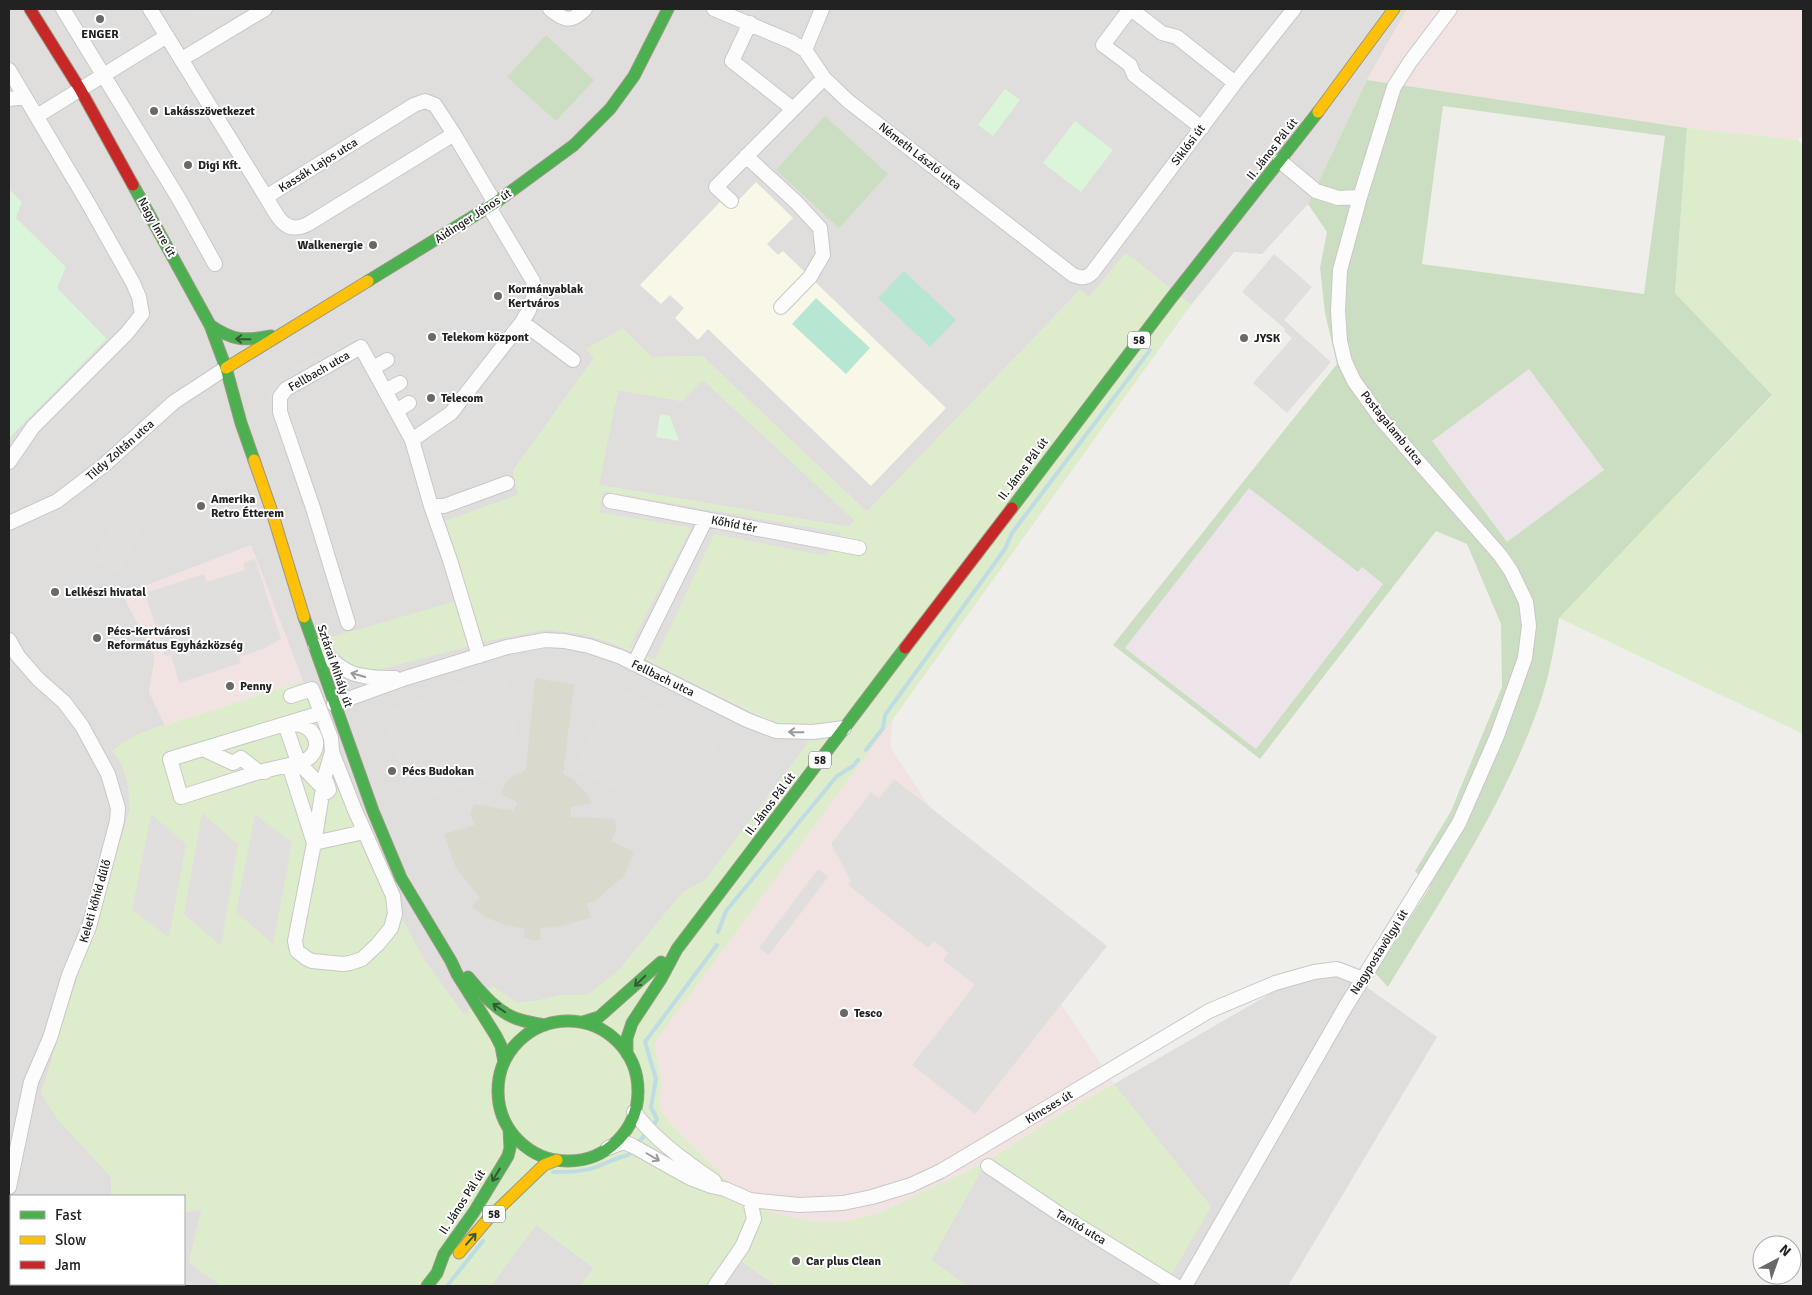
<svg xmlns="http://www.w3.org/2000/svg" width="1812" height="1295" viewBox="0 0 1812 1295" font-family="Signika,sans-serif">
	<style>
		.residential { fill: #dfdedc }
		.commercial { fill: #f1e3e1 }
		.industrial { fill: #ede4e9 }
		.education { fill: #f8f7e8 }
		.construction { fill: #d9d9cd }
		.grass { fill: #ddeccb; fill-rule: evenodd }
		.forest { fill: #cbdec1; fill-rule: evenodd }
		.park { fill: #daf5da }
		.pitch { fill: #b7e6d2 }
		.parking { fill: #e0dfde }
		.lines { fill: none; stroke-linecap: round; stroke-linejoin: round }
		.stream { stroke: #bfdbe3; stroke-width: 4 }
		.street-casing { stroke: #c9c8c7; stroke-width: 16 }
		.fast-casing { stroke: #999a82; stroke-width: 13 }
		.slow-casing { stroke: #999a82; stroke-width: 13 }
		.jam-casing { stroke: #999a82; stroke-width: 13 }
		.street { stroke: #fdfcfc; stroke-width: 14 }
		.fast { stroke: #4caf50; stroke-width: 11 }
		.slow { stroke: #ffc107; stroke-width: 11 }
		.jam { stroke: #c62828; stroke-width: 11 }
		.oneway { stroke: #335a34 }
		.oneway2 { stroke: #9a9a9a }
		.poi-dot { fill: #6a6968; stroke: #fff; stroke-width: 2 }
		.labels { text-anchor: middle; stroke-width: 4; stroke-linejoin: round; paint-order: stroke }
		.shield { fill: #fff; stroke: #646464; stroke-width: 1 }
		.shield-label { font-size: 11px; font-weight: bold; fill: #222 }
		.poi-label { font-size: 12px; font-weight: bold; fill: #222; stroke: #fff; text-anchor: start }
		.street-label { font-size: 12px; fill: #222; stroke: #fff }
	</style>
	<rect width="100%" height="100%" fill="#f0eeeb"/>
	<!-- residential -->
	<path class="residential" d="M9 9H1407L1367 80 1308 204 1262 254 1234 252 1191 305 1126 253 1089 297 1080 290 867 512 702 356 652 357 586 349 594 358 513 471 518 495 432 526 456 601 331 646 353 667 546 629 585 634 615 644 810 741 705 880 683 892 619 970 588 995H562L536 1001 517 1003 493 987 464 1015 424 960 373 865 251 545 123 595 155 657 149 692 165 725 138 734 112 751 122 764 128 785 130 809 105 896 82 963 88 1152 111 1177V1196H11V1284H184V1212L202 1209 189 1262 222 1286H9Z
		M702 379 855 520 849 527 598 485 618 390 682 401Z
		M1347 973 1437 1037 1288 1286H967L931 1260 986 1162 1211 1207 1114 1084 1287 984Z
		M536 1225 594 1268 580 1286H491Z
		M741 1261 777 1286H723Z"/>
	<!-- commercial -->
	<path class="commercial" d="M1407 9H1803V134L1798 140 1687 128 1367 80Z
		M251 545 303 681 165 725 149 692 155 657 123 594Z
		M893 719 890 747 1114 1084 1054 1118 986 1162 879 1213 848 1221 818 1222 771 1213 759 1208 737 1190 671 1124 660 1109 661 1077 655 1048 656 1039Z"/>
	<!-- industrial -->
	<path class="industrial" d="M1529 369 1604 470 1507 543 1432 441Z
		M1249 487 1358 572 1362 567 1383 583 1256 749 1125 648Z"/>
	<!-- education -->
	<path class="education" d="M756 182 793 218 767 244 778 255 783 251 946 408 871 486 708 329 698 340 675 318 684 308 670 295 661 304 640 285 722 200 731 208Z"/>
	<!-- construction -->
	<path class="construction" d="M535 678 574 685 563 774 574 780 585 792 592 803 571 807V817L615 819 616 831 611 841 634 852 624 876 594 902 586 903 591 917 563 926 540 928 541 939 533 941 523 937 525 929 505 925 485 917 472 906 480 898 456 868 444 834 475 825 470 814 474 804 514 811 517 802 500 794 506 782 515 775 526 770Z"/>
	<!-- grass -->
	<path class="grass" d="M1687 128 1798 140 1803 145V734L1559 618 1772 396 1675 293Z
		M1126 253 1191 305 893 719 657 1039 655 1048 661 1077 660 1109 671 1124 737 1190 759 1208 771 1213 818 1222 848 1221 879 1213 986 1162 1054 1118 1114 1084 1211 1207 1169 1279 986 1162 931 1260 967 1286H777L741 1261 723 1286H580L594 1268 536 1225 491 1286H222L189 1262 202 1209 184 1212V1196H111V1177L57 1119 41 1093 82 963 105 896 130 809 128 785 122 764 112 751 138 734 303 681 373 865 424 960 464 1015 493 986 517 1003 536 1001 562 995H588L619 970 683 892 705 880 810 740 615 644 585 634 546 629 489 641 378 670 353 667 331 646 328 638 456 601 432 526 518 495 513 471 594 358 586 349 623 328 652 357 702 356 867 512 1080 290 1089 297ZM703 380 854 520 849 527 599 485 618 390 682 401Z"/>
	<!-- forest -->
	<path class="forest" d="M546 35 594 80 556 121 507 77Z
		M1367 80 1687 128 1675 293 1772 395 1559 618C1554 650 1548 683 1536 714 1500 811 1442 898 1388 987L1375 973 1430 887 1415 871 1451 811 1502 687 1501 624 1467 544 1436 531 1260 759 1113 645 1337 364 1325 313 1320 268 1327 232 1308 204ZM1443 106 1665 136 1644 294 1422 264ZM1529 369 1604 470 1507 542 1432 441ZM1249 488 1358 572 1362 567 1383 584 1256 749 1125 648Z
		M825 116 888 174 839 228 776 170Z"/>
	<!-- park -->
	<path class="park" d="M1005 89 1020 100 993 136 978 125Z
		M1075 121 1113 150 1081 192 1043 163Z
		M9 189 22 202 16 218 66 267 57 288 107 339 9 438Z
		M660 414 670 416 679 441 656 437Z"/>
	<!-- pitch -->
	<path class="pitch" d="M904 271 956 320 930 347 878 298Z
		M816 298 870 348 846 374 792 324Z"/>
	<!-- parking -->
	<path class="parking" d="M185 9H246L202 36Z
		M1138 21 1216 82 1194 109 1116 48Z
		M867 70 907 103 889 125 849 92Z
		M420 113 434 136 343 193 328 170Z
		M1274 254 1312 287 1284 320 1331 362 1287 413 1253 383 1292 338 1284 331 1285 329 1242 292Z
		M542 283 549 293 551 304 547 317H528L535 285Z
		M371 325 420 413 405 421 366 351 272 403 263 385Z
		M554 325 583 350 577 357 546 335Z
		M527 332 543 345 494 410 478 398Z
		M603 491 842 533 826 556 714 534 655 660 629 647 691 528 599 512Z
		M226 505 228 514 201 522 199 512Z
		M116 517 141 530 119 573 94 561Z
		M255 559 281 639 263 649 239 657 241 663 179 683 171 655 165 656 145 593 204 574 207 582 245 570 243 563Z
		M508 677 521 757 492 778 413 804 382 712 467 682Z
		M616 686 720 740 675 822 573 769Z
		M894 779 1107 946 975 1114 912 1065 975 985 943 960 948 953 934 941 928 948 848 885 851 881 831 844 871 792 879 798Z
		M202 813 238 844 221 946 184 914Z
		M151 814 186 844 169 938 132 909Z
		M255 814 292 843 273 944 236 912Z
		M818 869 828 877 769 955 759 948Z"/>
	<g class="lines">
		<!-- stream -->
		<path class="stream" d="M866 750 883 728 885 715 1005 549 1012 533 1150 350
			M718 932 726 911 837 776 853 766 858 760
			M655 1123 657 1119 651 1107 656 1079 645 1042 717 945
			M639 1142 647 1132
			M553 1172C570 1172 586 1172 601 1165 612 1161 615 1158 628 1155L631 1152
			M447 1286 483 1241"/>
		<!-- street casing -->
		<g class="street-casing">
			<path id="street" d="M63 9 179 199 215 264
				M150 9 266 197C277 215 284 236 308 224L454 134 495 203
				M550 9C565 21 571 23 585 9
				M714 9 792 42 805 50
				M822 9 805 50 824 78 848 101 1073 275C1081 278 1085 279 1092 273L1235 83 1294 9
				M1130 9 1103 45 1130 65 1134 75 1202 128
				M1131 9 1162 33 1177 37 1235 83
				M750 23 732 61 793 109
				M182 59 265 9
				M9 70 88 203 133 283 139 297 142 314 127 333 33 427 9 462
				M9 99 25 97
				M37 116 167 36
				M746 156 796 202 820 228 823 255 810 277 781 307
				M1280 161 1316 191 1338 198 1360 197
				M266 197 414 105 425 101 435 105 454 134
				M731 201 716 187 824 78
				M522 322 573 360
				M373 368 387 360
				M385 391 400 383
				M396 411 409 403
				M412 440 451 413 522 322 529 310 534 295 533 281 489 207
				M610 501 859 548
				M431 506 450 560 479 656
				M9 523 57 501 103 466 174 402 226 368
				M348 623 313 508 280 412V397L286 389 361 347 412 440 431 506H444L507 483
				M9 640 18 656 38 679 64 702 82 726 108 774 118 808 117 821 89 927 69 975 50 1038 31 1082 9 1187
				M315 645C344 674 354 678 395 678
				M634 664 706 519
				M291 696 312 689 331 738 332 752 354 808 393 896 395 914 391 928 378 944 362 959 350 963 343 964 312 961 306 958 297 951 295 941 314 843 289 765 259 772 181 797 170 759 321 713
				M334 704 406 678 507 647 545 640 564 641 589 646 621 657 747 720 776 731 813 732 844 728
				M285 724C290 724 296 724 301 725 316 730 322 747 309 758 306 760 302 761 298 762Z
				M203 749 233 763 241 758 259 772H265
				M332 752 323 782 327 783 329 790 327 792 322 794 314 843 364 832
				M292 764 298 762 319 784
				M634 1112C655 1140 686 1162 714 1181
				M608 1148 621 1143H626L633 1146 690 1178 711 1186 725 1189 750 1200 799 1205 843 1203 872 1197 911 1185 941 1171 1209 1011 1275 983 1314 972 1337 969 1363 979
				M988 1166 1058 1213 1176 1286
				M715 1286 742 1247 754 1219 750 1200
				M1185 1286 1346 1006 1459 823 1497 736 1525 658 1529 626 1526 602 1511 571 1500 555 1382 420 1354 381 1345 362 1340 341 1338 311 1340 270 1360 197 1394 87 1410 62 1450 9"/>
		</g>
		<!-- fast casing -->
		<g class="fast-casing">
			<path id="fast" d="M133 185 210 325 226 368 241 423 254 460
				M368 281 495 203 574 145 610 109 634 76 668 9
				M210 325C233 341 244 341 271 336
				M1012 508 1169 301 1318 112
				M304 617 373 811 401 878 451 961 457 974 496 1036 501 1046 504 1062
				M468 977C481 992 495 1010 515 1018 524 1022 535 1023 545 1025
				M498 1091a70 70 0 1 1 140 0a70 70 0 1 1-140 0Z
				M583 1022 599 1017 661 962
				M627 1054V1038L632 1023 661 979 677 949 905 648
				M427 1286 437 1273 444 1254 474 1212 508 1156 510 1148 509 1129"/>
		</g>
		<!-- slow casing -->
		<g class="slow-casing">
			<path id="slow" d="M1318 112 1394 9
				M226 368 368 281
				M254 460 272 512 304 617
				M459 1253 488 1219 544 1165 557 1160"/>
		</g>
		<!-- jam casing -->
		<g class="jam-casing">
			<path id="jam" d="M30 9 80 89 133 185
				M905 648 1012 508"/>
		</g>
		<!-- street -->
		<use href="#street" class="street"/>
		<!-- fast -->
		<use href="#fast" class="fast"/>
		<!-- slow -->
		<use href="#slow" class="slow"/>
		<!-- jam -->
		<use href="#jam" class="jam"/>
	</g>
	<!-- one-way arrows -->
	<defs><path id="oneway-shaft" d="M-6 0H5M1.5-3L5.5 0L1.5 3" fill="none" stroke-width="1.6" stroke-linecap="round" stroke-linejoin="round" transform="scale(1.25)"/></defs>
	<g class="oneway">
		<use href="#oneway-shaft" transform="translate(243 339) rotate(-179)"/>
		<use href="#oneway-shaft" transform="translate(640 981) rotate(136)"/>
		<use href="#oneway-shaft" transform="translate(499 1008) rotate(-145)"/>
		<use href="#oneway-shaft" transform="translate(496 1175) rotate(121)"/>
		<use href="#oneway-shaft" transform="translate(471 1239) rotate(-49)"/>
	</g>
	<g class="oneway2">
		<use href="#oneway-shaft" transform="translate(358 675) rotate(-164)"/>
		<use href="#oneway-shaft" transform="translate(796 732) rotate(-179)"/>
		<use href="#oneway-shaft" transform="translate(653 1157) rotate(30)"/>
	</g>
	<!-- markers -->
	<g class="poi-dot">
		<circle cx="100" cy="19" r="5"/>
		<circle cx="154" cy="111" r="5"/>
		<circle cx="188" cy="165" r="5"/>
		<circle cx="373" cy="245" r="5"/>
		<circle cx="498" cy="296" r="5"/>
		<circle cx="432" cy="337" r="5"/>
		<circle cx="1244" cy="338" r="5"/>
		<circle cx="431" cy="398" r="5"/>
		<circle cx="201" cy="506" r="5"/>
		<circle cx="55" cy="592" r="5"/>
		<circle cx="97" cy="638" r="5"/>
		<circle cx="230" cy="686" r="5"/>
		<circle cx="392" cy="771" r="5"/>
		<circle cx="844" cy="1013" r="5"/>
		<circle cx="796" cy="1261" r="5"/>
	</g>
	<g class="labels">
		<!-- shield labels -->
		<g class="shield">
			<rect x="1128" y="331.5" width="22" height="17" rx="4"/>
			<rect x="809" y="751.5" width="22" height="17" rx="4"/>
			<rect x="483" y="1205.5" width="22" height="17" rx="4"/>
		</g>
		<g class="shield-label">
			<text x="1139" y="344">58</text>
			<text x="820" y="764">58</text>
			<text x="494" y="1218">58</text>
		</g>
		<!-- poi labels -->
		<g class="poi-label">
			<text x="100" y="38" text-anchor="middle">ENGER</text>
			<text x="164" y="115">Lakásszövetkezet</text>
			<text x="198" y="169">Digi Kft.</text>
			<text x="363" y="249" text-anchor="end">Walkenergie</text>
			<text x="508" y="293">Kormányablak<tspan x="508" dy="14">Kertváros</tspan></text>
			<text x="442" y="341">Telekom központ</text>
			<text x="1254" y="342">JYSK</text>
			<text x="441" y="402">Telecom</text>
			<text x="211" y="503">Amerika<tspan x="211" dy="14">Retro Étterem</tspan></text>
			<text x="65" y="596">Lelkészi hivatal</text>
			<text x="107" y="635">Pécs-Kertvárosi<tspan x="107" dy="14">Református Egyházközség</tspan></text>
			<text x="240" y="690">Penny</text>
			<text x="402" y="775">Pécs Budokan</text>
			<text x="854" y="1017">Tesco</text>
			<text x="806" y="1265">Car plus Clean</text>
		</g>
		<!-- street labels -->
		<g class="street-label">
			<text transform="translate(1188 145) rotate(-53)" y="4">Siklósi út</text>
			<text transform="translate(1272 149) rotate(-52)" y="4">II. János Pál út</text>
			<text transform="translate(920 156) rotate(38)" y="4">Németh László utca</text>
			<text transform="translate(318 165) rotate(-32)" y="4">Kassák Lajos utca</text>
			<text transform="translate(473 216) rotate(-33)" y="4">Aidinger János út</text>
			<text transform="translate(157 227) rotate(61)" y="4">Nagy Imre út</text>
			<text transform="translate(319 371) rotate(-30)" y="4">Fellbach utca</text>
			<text transform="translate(1392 428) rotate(51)" y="4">Postagalamb utca</text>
			<text transform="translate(120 450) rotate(-41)" y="4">Tildy Zoltán utca</text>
			<text transform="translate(1023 469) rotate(-53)" y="4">II. János Pál út</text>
			<text transform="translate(734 524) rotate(11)" y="4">Kőhíd tér</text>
			<text transform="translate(335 666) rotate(71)" y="4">Sztárai Mihály út</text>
			<text transform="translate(663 678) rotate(26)" y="4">Fellbach utca</text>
			<text transform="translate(770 804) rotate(-53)" y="4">II. János Pál út</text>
			<text transform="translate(95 901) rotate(-74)" y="4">Keleti kőhíd dűlő</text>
			<text transform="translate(1379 952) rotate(-58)" y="4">Nagypostavölgyi út</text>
			<text transform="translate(1049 1107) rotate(-31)" y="4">Kincses út</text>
			<text transform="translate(462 1202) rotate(-57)" y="4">II. János Pál út</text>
			<text transform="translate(1081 1227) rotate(31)" y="4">Tanító utca</text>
		</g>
	</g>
	<!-- border -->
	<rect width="1812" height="1295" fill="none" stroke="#222222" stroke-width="20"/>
	<!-- legend -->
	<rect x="10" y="1195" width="175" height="90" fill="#ffffff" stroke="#a7a7a7"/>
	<rect x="20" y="1211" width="25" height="8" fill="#4caf50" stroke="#a7a7a7"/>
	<text x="55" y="1220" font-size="15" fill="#222222">Fast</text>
	<rect x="20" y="1236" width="25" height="8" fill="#ffc107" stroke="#a7a7a7"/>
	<text x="55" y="1245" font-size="15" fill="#222222">Slow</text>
	<rect x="20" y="1261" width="25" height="8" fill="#c62828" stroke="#a7a7a7"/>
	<text x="55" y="1270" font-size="15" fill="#222222">Jam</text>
	<!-- north arrow -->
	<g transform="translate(1777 1260) rotate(41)"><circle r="24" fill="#ffffff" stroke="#a7a7a7"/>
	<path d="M0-4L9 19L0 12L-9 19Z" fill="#6a6968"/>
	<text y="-8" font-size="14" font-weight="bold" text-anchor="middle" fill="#222222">N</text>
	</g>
</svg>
